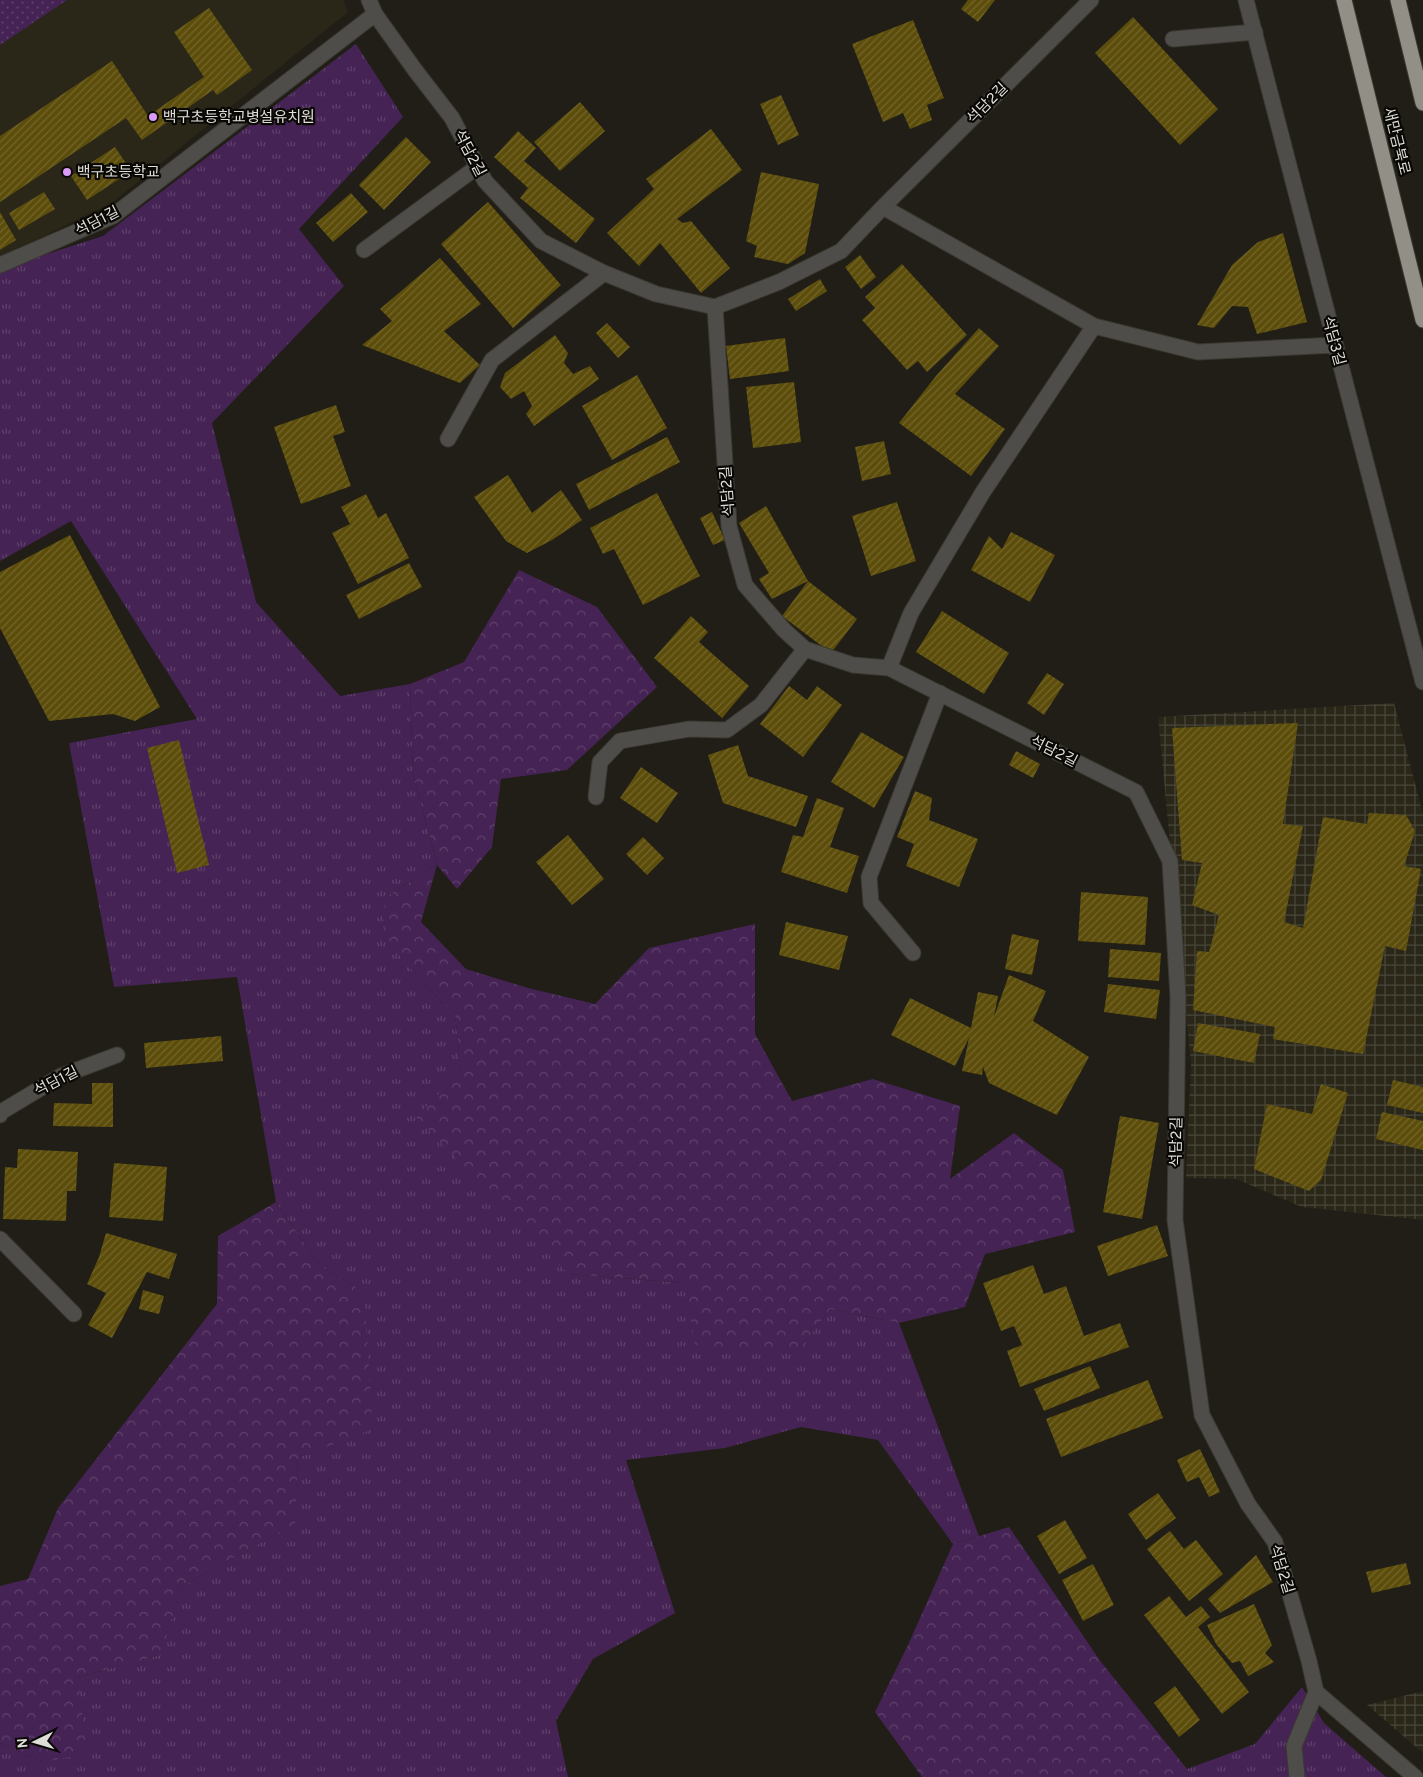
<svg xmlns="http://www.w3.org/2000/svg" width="1423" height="1777" viewBox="0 0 1423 1777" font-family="Overpass,'Noto Sans KR',sans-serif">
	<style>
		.built { fill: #2a2719 }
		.industrial { fill: url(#industrial-grid) }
		.grass { fill: url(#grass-tufts) }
		.forest { fill: url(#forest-crowns) }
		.park { fill: url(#park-dots) }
		.building { fill: url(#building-hatch) }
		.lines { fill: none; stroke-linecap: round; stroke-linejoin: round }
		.lane-casing { stroke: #3b3931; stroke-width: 17 }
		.street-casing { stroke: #3b3931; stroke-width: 17 }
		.highway-casing { stroke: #3b3931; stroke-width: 17 }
		.lane { stroke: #4e4d4a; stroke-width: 15 }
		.street { stroke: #4e4d4a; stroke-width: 15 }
		.highway { stroke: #929086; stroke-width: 15 }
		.poi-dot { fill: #da9af6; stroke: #090805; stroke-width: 2 }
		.labels { text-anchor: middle; stroke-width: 4.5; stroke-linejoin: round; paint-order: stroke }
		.street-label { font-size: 15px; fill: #deddd7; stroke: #090805 }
		.poi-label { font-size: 15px; fill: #deddd7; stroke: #090805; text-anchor: start }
	</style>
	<defs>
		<pattern id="industrial-grid" width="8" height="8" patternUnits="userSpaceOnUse" patternTransform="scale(1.25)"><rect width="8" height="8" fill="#2a2719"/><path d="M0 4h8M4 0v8" fill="none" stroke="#48463a"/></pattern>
		<pattern id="grass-tufts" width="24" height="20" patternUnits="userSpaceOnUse" patternTransform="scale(1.25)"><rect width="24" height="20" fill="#452354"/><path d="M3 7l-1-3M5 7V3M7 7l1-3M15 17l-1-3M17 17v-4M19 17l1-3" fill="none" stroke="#5f426c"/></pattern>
		<pattern id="forest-crowns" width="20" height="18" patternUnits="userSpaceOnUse" patternTransform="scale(1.25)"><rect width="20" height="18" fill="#452354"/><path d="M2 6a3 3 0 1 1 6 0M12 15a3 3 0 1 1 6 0" fill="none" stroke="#5f426c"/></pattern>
		<pattern id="park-dots" width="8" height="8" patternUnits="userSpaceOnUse" patternTransform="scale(1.25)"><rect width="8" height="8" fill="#452354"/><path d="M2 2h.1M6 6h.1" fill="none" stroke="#5f426c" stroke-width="1.8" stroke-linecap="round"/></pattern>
		<pattern id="building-hatch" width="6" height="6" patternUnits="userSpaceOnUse" patternTransform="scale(1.25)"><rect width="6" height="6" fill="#5c4d0a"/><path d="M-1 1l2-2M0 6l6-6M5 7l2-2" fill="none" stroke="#73662d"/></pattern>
	</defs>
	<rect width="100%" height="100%" fill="#201e16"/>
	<!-- built -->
	<path class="built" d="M0 0H343L348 12 112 203 42 237 0 256Z"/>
	<!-- industrial -->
	<path class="industrial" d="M1394 703 1423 814V1220L1302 1207 1236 1179 1186 1178 1191 1064 1158 717Z
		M1423 1691V1753L1367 1705Z"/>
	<!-- grass -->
	<path class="grass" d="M356 44 403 117 299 229 344 286 212 423 256 602 340 696 410 684 413 774 437 864 385 898 422 983 455 1014 461 1071 568 1274 685 1283 796 1353 830 1309 899 1323 979 1536 953 1544 878 1440 801 1427 725 1448 626 1460 675 1613 593 1659 556 1721 568 1777H0V1743L42 1762 78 1677 160 1655 181 1587 294 1524 298 1458 364 1292 320 1266 276 1202 237 977 114 987 69 743 197 719 71 521 0 561V269L103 236Z
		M1302 1687 1324 1723 1386 1777H1189L1187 1769 1255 1744Z"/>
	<!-- forest -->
	<path class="forest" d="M519 570 597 607 657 687 567 770 501 779 492 847 457 889 437 865 421 922 466 969 528 988 595 1004 649 948 755 924V1034L792 1101 873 1079 960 1106 950 1179 1014 1133 1063 1170 1075 1232 985 1254 965 1307 899 1323 830 1309 796 1354 695 1345 685 1283 568 1274 416 1117 461 1071 455 1014 422 983 383 935 385 898 437 864 413 774 410 684 464 662Z
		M276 1202 320 1266 364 1292 373 1429 298 1458 295 1524 181 1587 161 1655 78 1677 87 1754 42 1762 0 1743V1586L28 1579 58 1508 217 1304 218 1236Z
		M1009 1527 1101 1662 1187 1769 1189 1777H922L875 1712 908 1645 953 1544Z"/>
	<!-- park -->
	<path class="park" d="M0 0H67L0 45Z"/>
	<!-- building -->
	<path class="building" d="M968 0H995L978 22 961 9Z
		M209 8 252 70 217 95 213 90 142 140 126 118 0 202V136L112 61 148 116 204 77 174 32Z
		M1133 17 1218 109 1180 145 1095 53Z
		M913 20 944 98 927 105 932 120 910 129 903 113 883 122 852 44Z
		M781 95 799 135 778 145 760 104Z
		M580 102 605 131 560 171 534 142Z
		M711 129 742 170 677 219 683 223 691 221 730 268 701 293 660 243 639 266 607 233 654 189 646 179Z
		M518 131 536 148 524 161 595 219 576 243 520 198 528 188 494 157Z
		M406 137 431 162 384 210 359 185Z
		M115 147 131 171 87 200 71 176Z
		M761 172 819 184 805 253 788 264 754 257 757 246 746 241Z
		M44 192 55 209 19 230 9 213Z
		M351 193 368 212 333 242 316 223Z
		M488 202 561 285 513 328 441 244Z
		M0 212 16 240 0 250Z
		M1283 233 1307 322 1257 334 1248 307 1232 306 1214 328 1197 325 1232 265 1258 242Z
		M860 255 876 277 861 289 845 267Z
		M440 258 481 304 444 331 480 365 460 383 362 345 392 321 380 309Z
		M902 264 967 335 927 372 918 361 907 370 862 320 875 308 865 297Z
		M820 279 827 291 796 311 788 299Z
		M607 323 630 347 618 358 596 333Z
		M979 328 999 346 955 394 1005 429 971 476 899 423 936 376Z
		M555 335 568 353 564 363 573 374 590 366 599 379 534 426 526 414 532 406 524 391 511 399 500 387 505 373Z
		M785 338 789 371 730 379 726 346Z
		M637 375 667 428 612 460 582 406Z
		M794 382 801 442 753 448 746 387Z
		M336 405 345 432 333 436 351 486 301 504 274 427Z
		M667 437 680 462 589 510 576 484Z
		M884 441 891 474 862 481 855 447Z
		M508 475 532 513 561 490 582 520 552 540 527 553 506 541 474 497Z
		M657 493 700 576 643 605 614 549 603 554 590 528Z
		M366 494 378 518 386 513 409 558 358 584 332 533 350 524 341 507Z
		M897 502 916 561 871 576 852 516Z
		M766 506 808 581 857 619 831 653 782 616 808 581 772 599 759 579 769 573 739 523Z
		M712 512 725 540 713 545 700 518Z
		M1011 532 1055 555 1030 602 971 570 989 536 1002 549Z
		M70 535 160 707 135 721 113 714 49 721 0 628V572Z
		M409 563 422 587 359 619 346 595Z
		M942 611 1009 653 984 694 916 652Z
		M691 616 708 632 699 642 749 686 722 718 654 658Z
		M1047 673 1064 684 1044 715 1027 703Z
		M789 686 807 700 817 686 842 705 803 757 760 724Z
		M1298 723 1283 824 1303 826 1284 922 1303 928 1323 817 1367 824 1369 813 1406 815 1415 831 1404 866 1421 869 1406 951 1385 946 1363 1054 1273 1039 1275 1027 1193 1010 1197 951 1209 952 1219 915 1192 905 1202 863 1182 860 1172 728Z
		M861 732 904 757 874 808 831 782Z
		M179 740 209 865 177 873 147 748Z
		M738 745 748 776 808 796 796 827 723 803 708 755Z
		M1016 751 1040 764 1033 778 1009 765Z
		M641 767 678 793 657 823 620 798Z
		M915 791 932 798 929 820 978 839 959 887 906 866 914 844 897 837Z
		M817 798 844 808 830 847 859 856 847 893 781 872 793 835 803 837Z
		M568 835 604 879 572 905 536 862Z
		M643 837 664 858 647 875 626 854Z
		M1081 892 1148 897 1145 945 1078 941Z
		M786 922 848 936 839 970 779 955Z
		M1012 934 1039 940 1032 975 1005 969Z
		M1110 949 1161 953 1159 981 1108 977Z
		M1009 975 1046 991 1033 1021 1089 1057 1057 1115 989 1083 983 1067 982 1075 962 1071 969 1038 955 1066 891 1035 910 998 971 1028 978 992 998 996 994 1017Z
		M1108 984 1160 990 1156 1019 1104 1012Z
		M1198 1023 1260 1034 1254 1063 1193 1051Z
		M221 1036 223 1061 146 1068 144 1043Z
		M1393 1080 1423 1087V1113L1387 1105Z
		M92 1083H113V1127L53 1126 54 1103 92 1104Z
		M1321 1084 1348 1093 1321 1180 1309 1191 1254 1169 1267 1104 1312 1114Z
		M1382 1112 1423 1121V1150L1376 1139Z
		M1120 1116 1159 1123 1142 1219 1103 1212Z
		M18 1149 78 1152 76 1191H67L66 1221 3 1219 5 1167 17 1168Z
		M114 1163 167 1167 163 1221 109 1217Z
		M1157 1225 1168 1256 1108 1276 1097 1246Z
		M106 1233 177 1254 169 1279 147 1272 112 1338 88 1325 106 1293 87 1284 99 1257Z
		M1033 1265 1044 1294 1066 1286 1084 1336 1120 1323 1129 1347 1020 1387 1007 1351 1022 1345 1014 1326 1001 1331 983 1283Z
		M143 1290 164 1296 159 1314 139 1309Z
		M1090 1366 1100 1388 1044 1411 1034 1389Z
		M1148 1380 1163 1418 1061 1457 1046 1419Z
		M1200 1449 1220 1492 1209 1497 1199 1477 1187 1482 1177 1460Z
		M1158 1493 1176 1518 1146 1540 1128 1514Z
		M1065 1520 1087 1558 1059 1574 1037 1536Z
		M1170 1531 1184 1549 1196 1540 1223 1574 1189 1601 1147 1549Z
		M1256 1555 1273 1582 1220 1613 1208 1599Z
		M1406 1563 1411 1584 1372 1593 1366 1572Z
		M1093 1564 1114 1605 1083 1621 1062 1580Z
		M1169 1596 1186 1617 1201 1606 1210 1617 1198 1627 1249 1692 1222 1714 1144 1615Z
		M1254 1604 1272 1645 1265 1653 1274 1662 1248 1676 1240 1661 1232 1663 1216 1644 1207 1625Z
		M1175 1686 1200 1720 1179 1737 1154 1703Z"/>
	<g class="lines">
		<!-- lane casing -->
		<g class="lane-casing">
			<path id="lane" d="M1173 39 1255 32
				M364 250 477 167"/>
		</g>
		<!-- street casing -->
		<g class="street-casing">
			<path id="street" d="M369 0 375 14 415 70 452 118 485 181 541 241 604 273 656 294 715 307 779 282 841 251 883 207 1091 0
				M1246 0 1423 682
				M883 207 1094 326 1198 352 1335 345
				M0 265 113 216 375 14
				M715 307 729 526 745 585 784 630 805 649 853 665 889 668 1136 792 1170 861 1178 997 1175 1220 1202 1415 1248 1504 1275 1542 1309 1661 1316 1692 1294 1746 1297 1777
				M448 439 492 360 604 273
				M889 668 911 613 983 492 1094 326
				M596 797 600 762 620 741 689 729 727 730 761 705 805 649
				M913 953 871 903 869 877 940 693
				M0 1115 1 1112 61 1076 117 1055
				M0 1239 74 1314
				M1316 1692 1415 1777"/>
		</g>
		<!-- highway casing -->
		<g class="highway-casing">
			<path id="highway" d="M1344 0 1423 320
				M1398 0 1423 103"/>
		</g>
		<!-- lane -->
		<use href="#lane" class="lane"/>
		<!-- street -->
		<use href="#street" class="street"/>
		<!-- highway -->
		<use href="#highway" class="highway"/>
	</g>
	<!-- markers -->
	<g class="poi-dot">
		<circle cx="153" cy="117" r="5"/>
		<circle cx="67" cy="172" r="5"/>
	</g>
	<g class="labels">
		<!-- street labels -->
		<g class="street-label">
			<text transform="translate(987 103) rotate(-45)" y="5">석담2길</text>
			<text transform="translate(1397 141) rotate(76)" y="5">새만금북로</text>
			<text transform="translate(470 153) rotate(62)" y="5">석담2길</text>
			<text transform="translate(97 221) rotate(-27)" y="5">석담1길</text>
			<text transform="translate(1334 341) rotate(75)" y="5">석담3길</text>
			<text transform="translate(727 491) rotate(-94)" y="5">석담2길</text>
			<text transform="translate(1054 751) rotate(27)" y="5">석담2길</text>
			<text transform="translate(56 1081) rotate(-27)" y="5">석담1길</text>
			<text transform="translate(1176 1142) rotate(-89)" y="5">석담2길</text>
			<text transform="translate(1282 1569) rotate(73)" y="5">석담2길</text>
		</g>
		<!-- poi labels -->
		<g class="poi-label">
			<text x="163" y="122">백구초등학교병설유치원</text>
			<text x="77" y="177">백구초등학교</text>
		</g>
	</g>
	<!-- north arrow -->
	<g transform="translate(35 1742) rotate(265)" stroke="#090805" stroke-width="4" paint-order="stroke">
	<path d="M0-4L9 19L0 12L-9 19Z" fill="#deddd7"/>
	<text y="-8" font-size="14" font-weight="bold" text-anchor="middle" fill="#deddd7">N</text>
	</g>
</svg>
